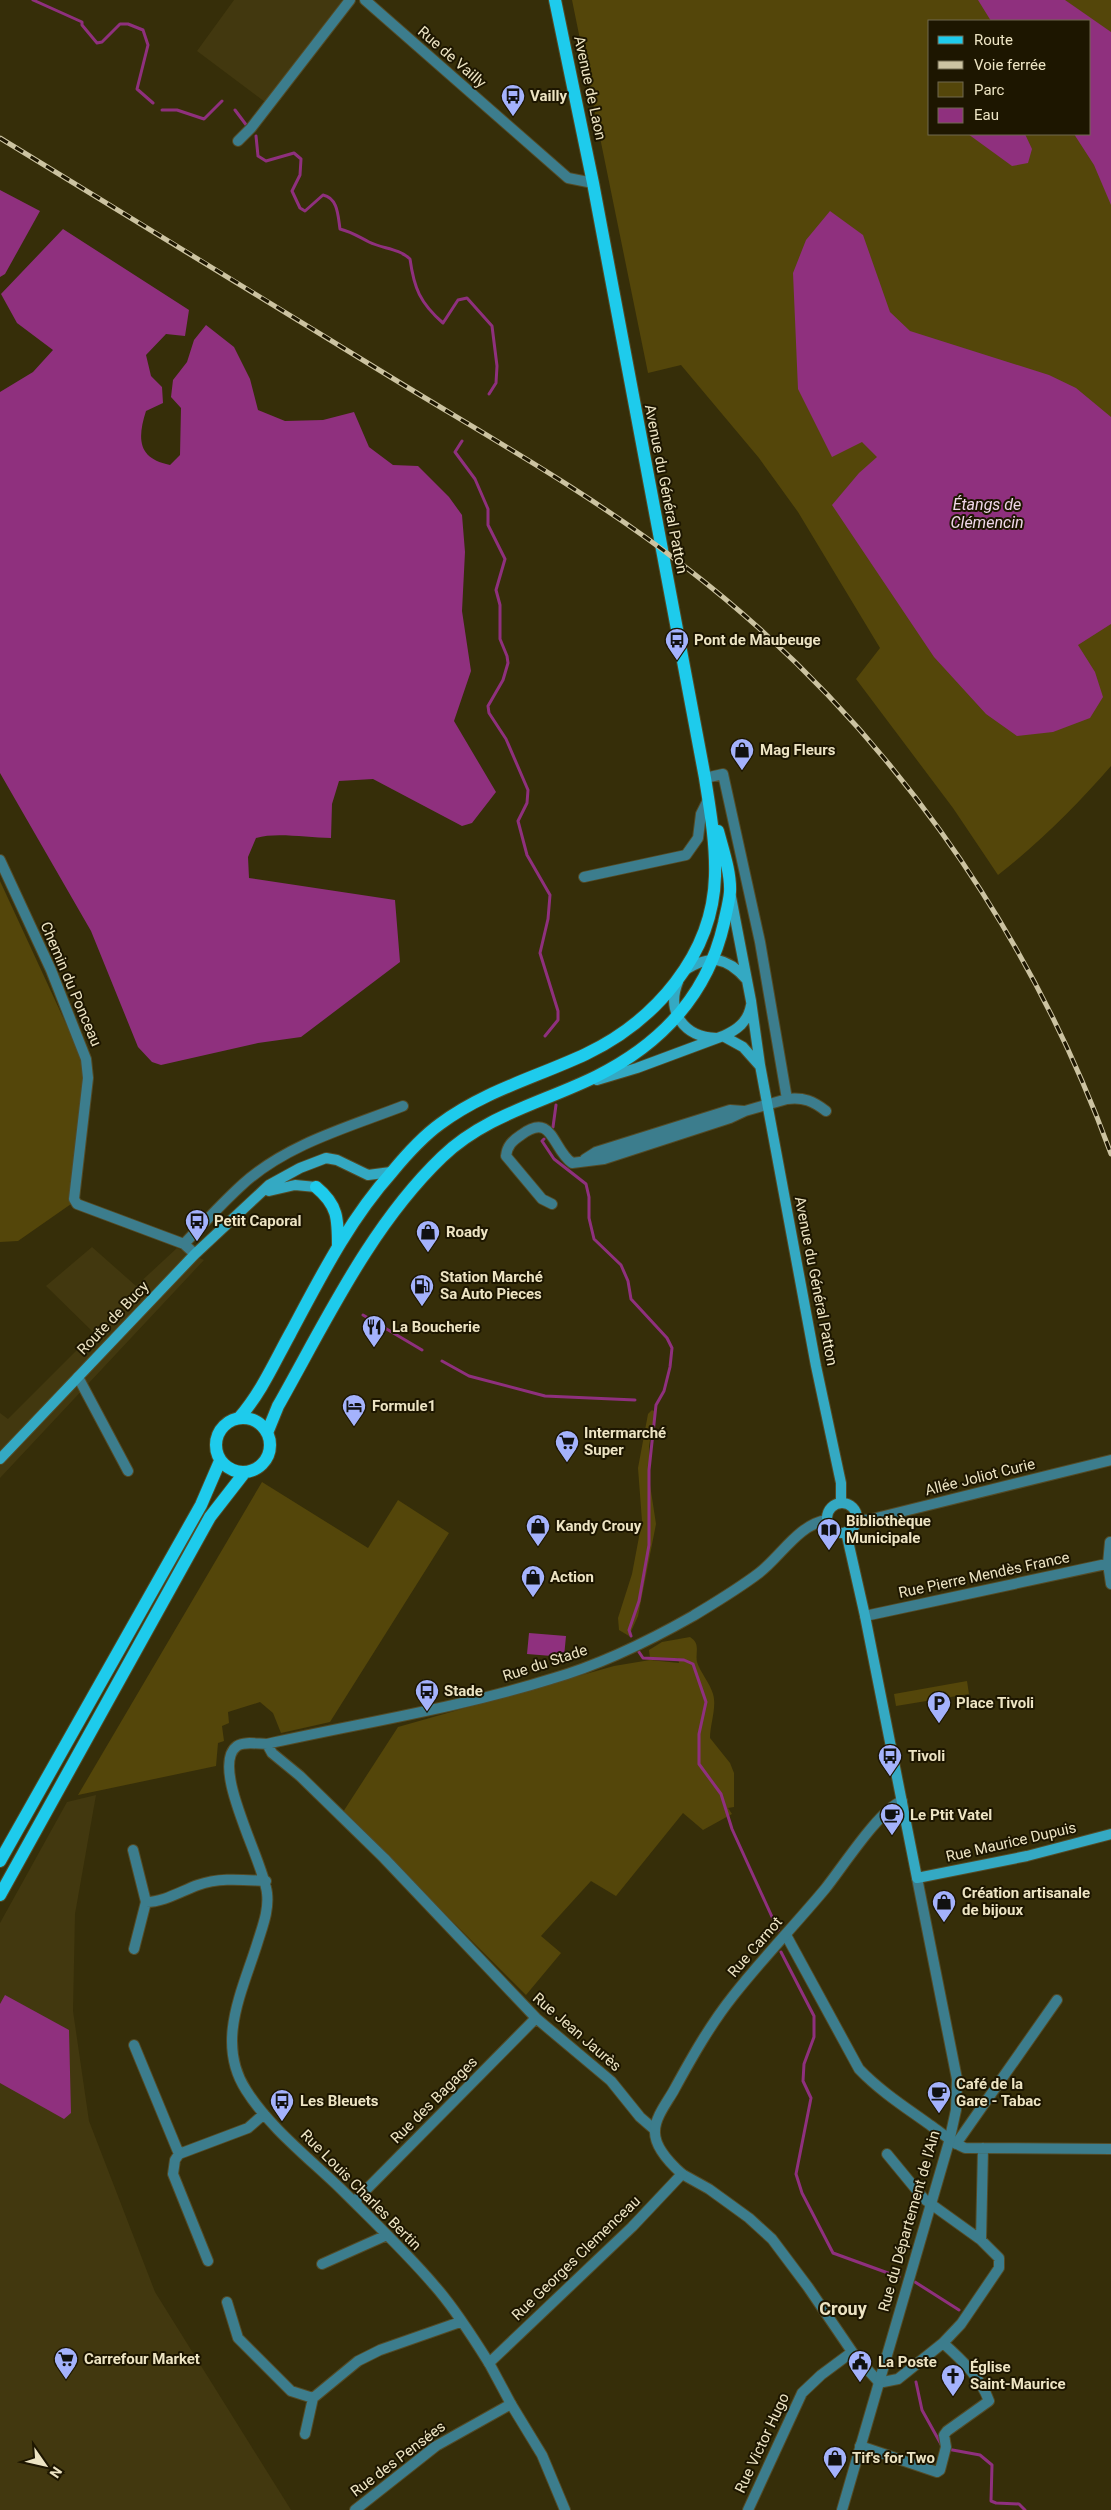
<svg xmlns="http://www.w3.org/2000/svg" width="1111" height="2510" viewBox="0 0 1111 2510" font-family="Roboto,sans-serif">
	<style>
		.built { fill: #42380f }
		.green { fill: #54460a; fill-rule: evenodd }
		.water { fill: #8f307e }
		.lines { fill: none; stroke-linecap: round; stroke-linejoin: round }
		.stream { stroke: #8f307e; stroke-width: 3 }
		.minor-casing { stroke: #534b27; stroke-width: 12 }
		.tertiary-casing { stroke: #534b27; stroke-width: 12 }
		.secondary-casing { stroke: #534b27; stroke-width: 12 }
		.primary-casing { stroke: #534b27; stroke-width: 14 }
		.minor { stroke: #3c7d8d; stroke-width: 10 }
		.tertiary { stroke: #3c7d8d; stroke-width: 10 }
		.secondary { stroke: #34a9c3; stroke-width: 10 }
		.primary { stroke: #1ecbec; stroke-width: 12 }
		.rail-casing { stroke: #ccc3a1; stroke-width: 5 }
		.rail { stroke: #1d1600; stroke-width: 3; stroke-dasharray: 9; stroke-linecap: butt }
		.labels { text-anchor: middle; stroke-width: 4; stroke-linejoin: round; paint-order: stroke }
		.street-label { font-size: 15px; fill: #ede4c3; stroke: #1d1600 }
		.poi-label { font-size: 15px; font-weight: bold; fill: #ede4c3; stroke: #1d1600; text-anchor: start }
		.water-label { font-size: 16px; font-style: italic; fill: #f0d7e9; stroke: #1d1600 }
		.quarter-label { font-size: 18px; font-weight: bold; fill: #ede4c3; stroke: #1d1600 }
	</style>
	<rect width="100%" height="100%" fill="#362e09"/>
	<!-- built -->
	<path class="built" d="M234 0H343L265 102 197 51Z
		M92 1247 136 1286 177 1248 204 1260 0 1478V1413L8 1419 94 1333 46 1286Z
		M96 1795 75 1914 73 2011 89 2121 155 2292 291 2510H0V1923L67 1802Z"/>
	<!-- green -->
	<path class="green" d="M572 0H1111V766C1077 805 1039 843 998 875L953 808 856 679 880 648 798 512 759 458 681 365 648 373ZM930 21H1090V134H930Z
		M0 881 85 1065 71 1204 18 1241 0 1242Z
		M652 1410 655 1412 649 1446V1478L656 1524 638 1616 629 1636 619 1630 618 1618 632 1574 642 1521 638 1468 648 1414Z
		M262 1482 368 1548 398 1500 449 1533 330 1722 281 1733 273 1713 260 1702 228 1712 229 1723 222 1726 224 1741 218 1743 216 1766 78 1795Z
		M690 1637C701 1644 695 1652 697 1662 700 1672 710 1683 713 1694 717 1707 710 1724 710 1738L730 1763 734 1773V1807L728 1808 732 1814 703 1830 683 1813 616 1896 591 1881 541 1936 561 1953 526 1995 343 1812 398 1727 614 1666 650 1660 679 1663 678 1658 656 1660 650 1658 649 1650 662 1642Z
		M967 1681 969 1694 896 1706 894 1694Z"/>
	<!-- water -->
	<path class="water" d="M978 0H1065L1111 32V205L1094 165 1074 134H1090V21H991Z
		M968 134H1025L1032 149 1028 163 1012 166Z
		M0 190 40 211 5 274 0 277Z
		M830 211 863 235 890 312 910 331 1049 375 1076 388 1111 417V624L1078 645 1095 672 1103 697 1090 718 1053 732 1017 736 986 714 934 657 832 505 859 473 877 457 862 442 832 457 798 389 793 273 806 240Z
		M63 229 189 310 185 336 166 334 146 355 151 376 162 387 163 403 146 411C137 439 138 459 170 465L180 455 181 408 171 397 173 380 187 362 194 340 206 325 234 347 250 379 258 410 285 421 323 420 354 412 369 447 393 465 418 466 449 497 462 515 465 552 462 611 471 671 454 721 496 792 472 823 462 826 373 779 339 781 332 804 331 838C307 838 277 832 256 838L248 857 249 878 395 900 400 962 301 1037 258 1043 161 1065 152 1062 138 1047 91 931 0 773V392L33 372 53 350 17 323 1 294Z
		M529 1633 566 1636 564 1657 527 1654Z
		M5 1995 69 2030 71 2113 64 2119 0 2083V2004Z"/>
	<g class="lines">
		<!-- stream -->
		<path class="stream" d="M33 0 82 22V25L97 43 102 42 120 24H128L143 30 148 45 137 89 153 103
			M162 110H177L204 119 222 101
			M235 110 247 126
			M256 136 258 156 266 161 294 153 301 159 300 175 292 191 300 208 305 211 323 195C338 198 338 216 340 229 352 232 359 237 369 242 383 249 398 248 410 259 414 288 420 303 443 323L458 300 467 298 492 326 497 366 496 383 489 394
			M462 441 455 452 475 479 488 509V525L505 559 496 590 500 605V639L507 656 508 663 503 680 488 706 489 713 506 739 528 790 527 803 518 821 527 855 550 895 548 919 540 953 558 1011V1020L545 1036
			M553 1127 556 1105
			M544 1139 542 1141 554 1159 586 1184 589 1197V1218L594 1239 621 1265 628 1281 631 1299 667 1338 672 1348 670 1367 664 1391 656 1405 649 1470V1545L639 1601 629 1630 631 1636
			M363 1315 422 1350
			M442 1361 469 1376 545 1396 635 1400
			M639 1652 643 1658 684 1660 693 1664 706 1702 699 1734V1764L721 1794 732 1829 778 1930
			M781 1952 814 2016V2037L804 2064 803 2081 811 2098 796 2174 802 2193 833 2253 899 2277
			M915 2282 959 2310
			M916 2382 922 2410 942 2446
			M947 2449 980 2455 992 2465 991 2501 996 2503 1019 2504 1025 2510"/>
		<!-- minor casing -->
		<g class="minor-casing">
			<path id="minor" d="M365 0 568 178 593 183
				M238 141 251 128 350 0
				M0 860 51 970 86 1059 88 1078 74 1199 77 1204 184 1244 195 1254
				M584 877 686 855 698 838 701 814 708 800
				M787 1099C804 1097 813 1101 826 1111
				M585 1159 596 1152 730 1110 744 1111
				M552 1204 542 1199 506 1156C507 1146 512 1141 521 1135 553 1111 552 1149 572 1163L604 1159 730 1118 745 1111 787 1099 760 942 723 774 705 778
				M184 1244C203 1224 222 1203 243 1184 287 1144 349 1127 403 1106
				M78 1377 128 1471
				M856 1519 868 1520 1111 1460
				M1110 1542 1108 1564 1111 1584
				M865 1616 1111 1563
				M267 1744 272 1753 300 1776 384 1858 536 2018 611 2081 640 2117 655 2130
				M133 1850 146 1902 134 1949
				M146 1902C164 1902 181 1891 198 1885 220 1877 244 1880 266 1881
				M786 1935 859 2069C880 2091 905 2107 930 2125 942 2133 951 2142 965 2148L1111 2149
				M134 2045 179 2154
				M956 2144 1057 2000
				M887 2154 924 2199 981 2240
				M682 2174 709 2189 749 2218 772 2239 808 2287 855 2356 878 2381 883 2382 898 2379 943 2343 961 2324 999 2268V2258L981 2240 983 2148
				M354 2202 536 2018
				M208 2261 173 2174 175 2160 179 2154 248 2128 264 2114
				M322 2264 387 2235
				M227 2302 238 2338 291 2391 313 2398 305 2434
				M489 2363C474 2339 452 2305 434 2285 405 2251 372 2220 341 2189 310 2159 269 2127 246 2090 215 2042 243 1990 258 1941 263 1925 269 1910 267 1893 264 1862 209 1766 237 1746 244 1741 258 1744 267 1744 361 1723 458 1708 551 1679 600 1665 649 1641 693 1616 716 1602 738 1589 759 1573 781 1556 799 1524 827 1520
				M313 2398 358 2361 380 2350 460 2322
				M511 2404 542 2455 565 2510
				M860 2446 937 2472 940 2470 946 2447 944 2435 947 2431 989 2401C981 2378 961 2359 943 2343
				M748 2510 802 2393 821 2375 852 2352"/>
		</g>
		<!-- tertiary casing -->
		<g class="tertiary-casing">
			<path id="tertiary" d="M355 2510 436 2446 511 2404 489 2363 632 2227 682 2174C672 2165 654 2147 655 2131 655 2117 668 2101 674 2090 692 2057 710 2025 733 1996 762 1959 795 1925 825 1889 842 1868 879 1810 902 1801
				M842 2510 949 2142 956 2110 957 2079 917 1878"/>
		</g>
		<!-- secondary casing -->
		<g class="secondary-casing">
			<path id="secondary" d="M731 897 751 1001 760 1065 816 1366 841 1483V1503
				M685 970C710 954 727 957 746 979
				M678 982C666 1012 684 1037 716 1038
				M723 1036C737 1030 748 1022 751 1005
				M597 1080 637 1068 723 1036 743 1047 759 1065
				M269 1191 295 1185 316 1187
				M0 1459 195 1254 269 1185 300 1168 326 1158 337 1160 368 1175 391 1172
				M827 1518a15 15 0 1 1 30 0a15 15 0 1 1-30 0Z
				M846 1532 865 1616 917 1878 1027 1856 1111 1834"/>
		</g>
		<!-- primary casing -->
		<g class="primary-casing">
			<path id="primary" d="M316 1187C338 1205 338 1219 338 1246
				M216 1445a27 27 0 1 1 54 0a27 27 0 1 1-54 0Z
				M239 1418C261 1393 274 1363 290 1334 320 1278 349 1220 392 1172 406 1155 422 1137 440 1124 484 1091 537 1077 586 1054 655 1021 713 955 715 876 716 843 710 810 705 778L593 183 555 0
				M267 1433 278 1406C326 1321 371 1225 442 1157 485 1115 545 1102 597 1076 661 1044 708 994 724 923 726 913 729 903 730 892 731 873 723 850 718 831
				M0 1861 201 1505 220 1461
				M0 1895 210 1517 245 1472"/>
		</g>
		<!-- minor -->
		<use href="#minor" class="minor"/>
		<!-- tertiary -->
		<use href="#tertiary" class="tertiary"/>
		<!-- secondary -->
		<use href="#secondary" class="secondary"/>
		<!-- primary -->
		<use href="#primary" class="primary"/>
		<!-- rail casing -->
		<g class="rail-casing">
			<path id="rail" d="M0 138C128 216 256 294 384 373 485 435 590 493 684 566 880 716 1027 923 1111 1154"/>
		</g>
		<!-- rail -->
		<use href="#rail" class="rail"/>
	</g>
	<!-- icons -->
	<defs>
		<g id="bus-pin" transform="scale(1.25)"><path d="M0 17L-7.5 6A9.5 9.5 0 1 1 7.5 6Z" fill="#a4b2fc" stroke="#1d1600"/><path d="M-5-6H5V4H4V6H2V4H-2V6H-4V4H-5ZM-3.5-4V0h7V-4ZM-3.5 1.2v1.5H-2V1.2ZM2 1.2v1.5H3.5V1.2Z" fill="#111"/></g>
		<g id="shop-pin" transform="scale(1.25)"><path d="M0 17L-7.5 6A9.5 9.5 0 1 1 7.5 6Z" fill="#a4b2fc" stroke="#1d1600"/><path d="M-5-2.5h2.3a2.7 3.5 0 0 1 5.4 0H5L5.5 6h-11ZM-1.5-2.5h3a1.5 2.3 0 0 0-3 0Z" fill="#111"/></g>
		<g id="fuel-pin" transform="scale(1.25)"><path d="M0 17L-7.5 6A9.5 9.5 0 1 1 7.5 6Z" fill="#a4b2fc" stroke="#1d1600"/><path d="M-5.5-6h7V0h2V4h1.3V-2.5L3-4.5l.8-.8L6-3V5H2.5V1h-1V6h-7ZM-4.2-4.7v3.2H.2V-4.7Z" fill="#111"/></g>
		<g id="restaurant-pin" transform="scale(1.25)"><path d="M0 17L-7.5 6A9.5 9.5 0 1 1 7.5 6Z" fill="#a4b2fc" stroke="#1d1600"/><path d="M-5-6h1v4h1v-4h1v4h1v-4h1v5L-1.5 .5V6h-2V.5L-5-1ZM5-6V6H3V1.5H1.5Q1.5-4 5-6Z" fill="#111"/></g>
		<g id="hotel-pin" transform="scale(1.25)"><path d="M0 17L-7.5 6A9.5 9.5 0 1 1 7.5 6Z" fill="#a4b2fc" stroke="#1d1600"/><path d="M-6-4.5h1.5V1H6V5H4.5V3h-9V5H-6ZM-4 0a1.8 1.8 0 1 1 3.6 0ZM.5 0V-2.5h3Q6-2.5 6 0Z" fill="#111"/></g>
		<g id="supermarket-pin" transform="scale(1.25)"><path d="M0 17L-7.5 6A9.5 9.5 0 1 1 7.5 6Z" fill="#a4b2fc" stroke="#1d1600"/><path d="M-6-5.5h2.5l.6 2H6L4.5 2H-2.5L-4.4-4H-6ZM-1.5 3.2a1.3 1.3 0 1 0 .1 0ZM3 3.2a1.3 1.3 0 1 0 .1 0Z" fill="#111"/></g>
		<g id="library-pin" transform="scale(1.25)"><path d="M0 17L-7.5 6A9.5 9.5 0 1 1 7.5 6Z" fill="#a4b2fc" stroke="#1d1600"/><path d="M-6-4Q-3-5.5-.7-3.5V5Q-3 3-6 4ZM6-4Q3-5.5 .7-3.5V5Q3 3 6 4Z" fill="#111"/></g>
		<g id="parking-pin" transform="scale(1.25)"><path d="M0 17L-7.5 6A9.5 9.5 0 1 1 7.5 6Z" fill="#a4b2fc" stroke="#1d1600"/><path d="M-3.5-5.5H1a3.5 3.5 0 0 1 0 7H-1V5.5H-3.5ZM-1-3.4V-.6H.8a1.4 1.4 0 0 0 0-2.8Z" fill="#111"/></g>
		<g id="cafe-pin" transform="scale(1.25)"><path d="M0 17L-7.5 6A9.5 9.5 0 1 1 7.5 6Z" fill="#a4b2fc" stroke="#1d1600"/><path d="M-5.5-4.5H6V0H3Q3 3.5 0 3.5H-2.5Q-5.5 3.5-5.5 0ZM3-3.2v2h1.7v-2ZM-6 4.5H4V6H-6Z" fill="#111"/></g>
		<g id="civic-pin" transform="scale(1.25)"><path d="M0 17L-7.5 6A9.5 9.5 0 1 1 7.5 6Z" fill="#a4b2fc" stroke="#1d1600"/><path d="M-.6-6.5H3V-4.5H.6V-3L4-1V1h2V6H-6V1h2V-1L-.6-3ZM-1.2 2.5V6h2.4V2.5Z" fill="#111"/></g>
		<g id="church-pin" transform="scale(1.25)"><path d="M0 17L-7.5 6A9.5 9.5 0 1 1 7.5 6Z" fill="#a4b2fc" stroke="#1d1600"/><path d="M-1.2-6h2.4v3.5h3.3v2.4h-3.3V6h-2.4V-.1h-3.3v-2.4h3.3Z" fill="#111"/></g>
	</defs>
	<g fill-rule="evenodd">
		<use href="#bus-pin" x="513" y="96"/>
		<use href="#bus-pin" x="677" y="640"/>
		<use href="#shop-pin" x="742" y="750"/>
		<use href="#bus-pin" x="197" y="1221"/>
		<use href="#shop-pin" x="428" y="1232"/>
		<use href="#fuel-pin" x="422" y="1286"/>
		<use href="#restaurant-pin" x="374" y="1327"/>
		<use href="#hotel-pin" x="354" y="1406"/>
		<use href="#supermarket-pin" x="567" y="1442"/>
		<use href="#shop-pin" x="538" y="1526"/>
		<use href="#library-pin" x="829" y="1530"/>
		<use href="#shop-pin" x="533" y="1577"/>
		<use href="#bus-pin" x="427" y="1691"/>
		<use href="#parking-pin" x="939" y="1703"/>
		<use href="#bus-pin" x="890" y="1756"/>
		<use href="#cafe-pin" x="892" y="1815"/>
		<use href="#shop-pin" x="944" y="1902"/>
		<use href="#cafe-pin" x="939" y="2093"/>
		<use href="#bus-pin" x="282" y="2101"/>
		<use href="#supermarket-pin" x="66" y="2359"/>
		<use href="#civic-pin" x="860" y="2362"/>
		<use href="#church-pin" x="953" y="2376"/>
		<use href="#shop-pin" x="835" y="2458"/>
	</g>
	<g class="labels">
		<!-- street labels -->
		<g class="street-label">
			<text transform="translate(452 57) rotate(41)" y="5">Rue de Vailly</text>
			<text transform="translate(590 88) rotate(78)" y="5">Avenue de Laon</text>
			<text transform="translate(666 489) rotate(79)" y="5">Avenue du Général Patton</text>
			<text transform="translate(71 984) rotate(67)" y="5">Chemin du Ponceau</text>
			<text transform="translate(816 1281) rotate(79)" y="5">Avenue du Général Patton</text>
			<text transform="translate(113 1318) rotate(-46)" y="5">Route de Bucy</text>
			<text transform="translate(980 1477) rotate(-14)" y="5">Allée Joliot Curie</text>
			<text transform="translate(984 1575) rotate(-12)" y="5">Rue Pierre Mendès France</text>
			<text transform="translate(545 1663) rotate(-18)" y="5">Rue du Stade</text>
			<text transform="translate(1011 1842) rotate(-13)" y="5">Rue Maurice Dupuis</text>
			<text transform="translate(755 1947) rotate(-49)" y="5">Rue Carnot</text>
			<text transform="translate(577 2032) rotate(41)" y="5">Rue Jean Jaurès</text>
			<text transform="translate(434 2100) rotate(-45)" y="5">Rue des Bagages</text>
			<text transform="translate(361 2190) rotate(45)" y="5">Rue Louis Charles Bertin</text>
			<text transform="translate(909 2221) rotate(-74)" y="5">Rue du Département de l'Ain</text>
			<text transform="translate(576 2258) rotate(-44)" y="5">Rue Georges Clemenceau</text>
			<text transform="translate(762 2443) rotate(-65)" y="5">Rue Victor Hugo</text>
			<text transform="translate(398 2459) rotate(-37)" y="5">Rue des Pensées</text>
		</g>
		<!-- poi labels -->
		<g class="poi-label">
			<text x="530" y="101">Vailly</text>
			<text x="694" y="645">Pont de Maubeuge</text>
			<text x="760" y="755">Mag Fleurs</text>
			<text x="214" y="1226">Petit Caporal</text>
			<text x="446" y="1237">Roady</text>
			<text x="440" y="1282">Station Marché<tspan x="440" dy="17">Sa Auto Pieces</tspan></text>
			<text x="392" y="1332">La Boucherie</text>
			<text x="372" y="1411">Formule1</text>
			<text x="584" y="1438">Intermarché<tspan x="584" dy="17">Super</tspan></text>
			<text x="846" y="1526">Bibliothèque<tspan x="846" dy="17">Municipale</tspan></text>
			<text x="556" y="1531">Kandy Crouy</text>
			<text x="550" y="1582">Action</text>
			<text x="444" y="1696">Stade</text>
			<text x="956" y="1708">Place Tivoli</text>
			<text x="908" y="1761">Tivoli</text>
			<text x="910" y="1820">Le Ptit Vatel</text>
			<text x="962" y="1898">Création artisanale<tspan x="962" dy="17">de bijoux</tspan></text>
			<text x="956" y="2089">Café de la<tspan x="956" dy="17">Gare - Tabac</tspan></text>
			<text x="300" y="2106">Les Bleuets</text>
			<text x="84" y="2364">Carrefour Market</text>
			<text x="878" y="2367">La Poste</text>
			<text x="970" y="2372">Église<tspan x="970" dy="17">Saint-Maurice</tspan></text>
			<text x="852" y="2463">Tif's for Two</text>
		</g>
		<!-- water labels -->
		<g class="water-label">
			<text x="987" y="510">Étangs de<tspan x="987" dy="18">Clémencin</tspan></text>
		</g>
		<!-- quarter labels -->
		<g class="quarter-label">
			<text x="843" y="2315">Crouy</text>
		</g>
	</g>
	<!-- legend -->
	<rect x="928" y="20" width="162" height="115" fill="#1d1600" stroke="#70684e"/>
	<rect x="938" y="36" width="25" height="8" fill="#1ecbec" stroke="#70684e"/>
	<text x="974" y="45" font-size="15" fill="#ede4c3">Route</text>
	<rect x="938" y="61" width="25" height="8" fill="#ccc3a1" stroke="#70684e"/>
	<text x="974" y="70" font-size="15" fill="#ede4c3">Voie ferrée</text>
	<rect x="938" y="82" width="25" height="15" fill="#54460a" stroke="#70684e"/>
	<text x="974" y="95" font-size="15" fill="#ede4c3">Parc</text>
	<rect x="938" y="108" width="25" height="15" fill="#8f307e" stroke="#70684e"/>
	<text x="974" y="120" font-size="15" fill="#ede4c3">Eau</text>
	<!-- north arrow -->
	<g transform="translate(45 2465) rotate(124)" stroke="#1d1600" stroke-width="4" paint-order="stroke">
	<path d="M0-4L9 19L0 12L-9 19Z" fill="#ede4c3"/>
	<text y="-8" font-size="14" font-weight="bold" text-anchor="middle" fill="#ede4c3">N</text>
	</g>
</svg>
